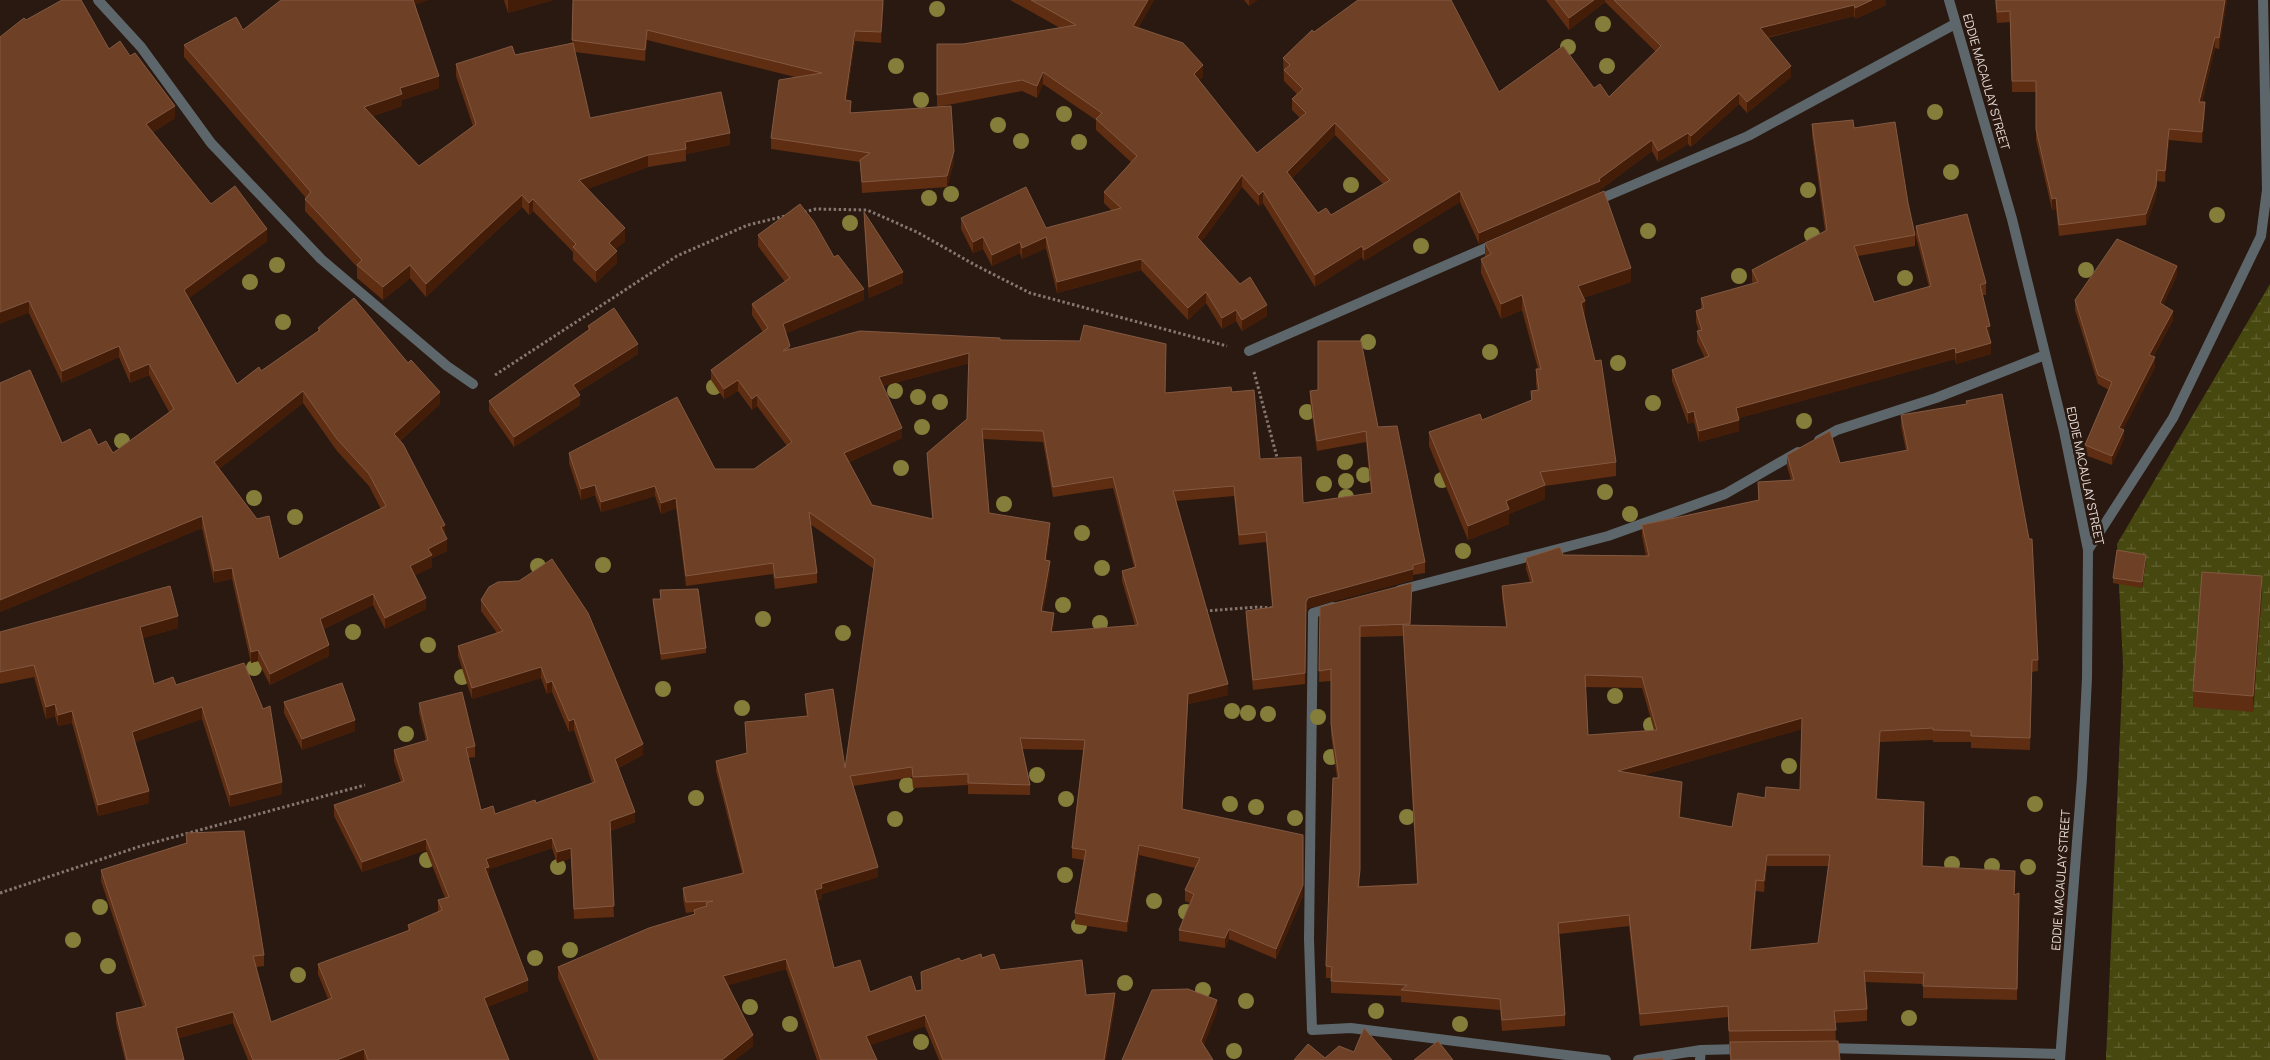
<svg xmlns="http://www.w3.org/2000/svg" width="2270" height="1060" viewBox="0 0 2270 1060" font-family="Manrope,sans-serif">
	<style>
		.wetland { fill: url(#wetland-marsh) }
		.lines { fill: none; stroke-linecap: round; stroke-linejoin: round }
		.path { stroke: #85766f; stroke-width: 3; stroke-dasharray: 2.5 2.5; stroke-linecap: butt }
		.street { stroke: #5d676b; stroke-width: 10 }
		.tree { fill: #847e3a }
		.wall { fill: #5f2d11; fill-rule: evenodd }
		.shaded-wall { fill: #441d08 }
		.building { fill: #6e4026; stroke: #825942; fill-rule: evenodd }
		.labels { text-anchor: middle; stroke-width: 5; stroke-linejoin: round; paint-order: stroke }
		.street-label { font-size: 12px; fill: #eaded8; stroke: #2a1911 }
	</style>
	<defs>
		<pattern id="wetland-marsh" width="20" height="14" patternUnits="userSpaceOnUse" patternTransform="scale(1.25)"><rect width="20" height="14" fill="#47480f"/><path d="M1 5h8M5 5V1M11 12h8M15 12V8" fill="none" stroke="#626231"/></pattern>
	</defs>
	<rect width="100%" height="100%" fill="#2a1911"/>
	<!-- wetland -->
	<path class="wetland" d="M2270 284V1060H2106L2123 664 2117 544Z"/>
	<g class="lines">
		<!-- path -->
		<path class="path" d="M804 212 816 209 867 210 917 232 975 265 1030 293 1227 346
			M1254 372 1278 461
			M495 375 677 256 748 225 785 216
			M1205 611 1258 607 1272 608
			M0 893 141 846 365 785"/>
		<!-- street -->
		<path class="street" d="M98 0 141 47 211 143 321 259 447 366 473 384
			M1949 0 2012 219 2064 431 2088 550 2087 678 2082 778 2060 1060
			M1593 202 1748 136 1955 24
			M1249 351 1497 243
			M1819 440 1837 430 1936 398 2045 355
			M2088 550 2173 418 2261 236 2267 190 2263 0
			M1400 590 1608 536 1725 494 1798 452
			M1333 607 1313 613V617L1309 939 1312 1030 1351 1028 1606 1060
			M1826 1048 2060 1054
			M1638 1060 1701 1050 1742 1049
			M1700 1060 1701 1050"/>
	</g>
	<!-- trees -->
	<g class="tree">
		<circle cx="937" cy="9" r="8"/>
		<circle cx="1603" cy="24" r="8"/>
		<circle cx="1568" cy="47" r="8"/>
		<circle cx="896" cy="66" r="8"/>
		<circle cx="1607" cy="66" r="8"/>
		<circle cx="921" cy="100" r="8"/>
		<circle cx="1935" cy="112" r="8"/>
		<circle cx="1064" cy="114" r="8"/>
		<circle cx="998" cy="125" r="8"/>
		<circle cx="1021" cy="141" r="8"/>
		<circle cx="1079" cy="142" r="8"/>
		<circle cx="1951" cy="172" r="8"/>
		<circle cx="1351" cy="185" r="8"/>
		<circle cx="1808" cy="190" r="8"/>
		<circle cx="951" cy="194" r="8"/>
		<circle cx="929" cy="198" r="8"/>
		<circle cx="2217" cy="215" r="8"/>
		<circle cx="850" cy="223" r="8"/>
		<circle cx="1648" cy="231" r="8"/>
		<circle cx="1812" cy="235" r="8"/>
		<circle cx="1421" cy="246" r="8"/>
		<circle cx="277" cy="265" r="8"/>
		<circle cx="2086" cy="270" r="8"/>
		<circle cx="1739" cy="276" r="8"/>
		<circle cx="1905" cy="278" r="8"/>
		<circle cx="250" cy="282" r="8"/>
		<circle cx="283" cy="322" r="8"/>
		<circle cx="1368" cy="342" r="8"/>
		<circle cx="1490" cy="352" r="8"/>
		<circle cx="1618" cy="363" r="8"/>
		<circle cx="714" cy="387" r="8"/>
		<circle cx="895" cy="391" r="8"/>
		<circle cx="918" cy="397" r="8"/>
		<circle cx="940" cy="402" r="8"/>
		<circle cx="1653" cy="403" r="8"/>
		<circle cx="1307" cy="412" r="8"/>
		<circle cx="1804" cy="421" r="8"/>
		<circle cx="922" cy="427" r="8"/>
		<circle cx="122" cy="441" r="8"/>
		<circle cx="1345" cy="462" r="8"/>
		<circle cx="901" cy="468" r="8"/>
		<circle cx="1364" cy="475" r="8"/>
		<circle cx="1442" cy="480" r="8"/>
		<circle cx="1346" cy="481" r="8"/>
		<circle cx="1324" cy="484" r="8"/>
		<circle cx="1605" cy="492" r="8"/>
		<circle cx="1346" cy="497" r="8"/>
		<circle cx="254" cy="498" r="8"/>
		<circle cx="1004" cy="504" r="8"/>
		<circle cx="1630" cy="514" r="8"/>
		<circle cx="295" cy="517" r="8"/>
		<circle cx="1082" cy="533" r="8"/>
		<circle cx="1463" cy="551" r="8"/>
		<circle cx="603" cy="565" r="8"/>
		<circle cx="538" cy="566" r="8"/>
		<circle cx="1102" cy="568" r="8"/>
		<circle cx="1063" cy="605" r="8"/>
		<circle cx="763" cy="619" r="8"/>
		<circle cx="1100" cy="623" r="8"/>
		<circle cx="353" cy="632" r="8"/>
		<circle cx="843" cy="633" r="8"/>
		<circle cx="428" cy="645" r="8"/>
		<circle cx="254" cy="668" r="8"/>
		<circle cx="462" cy="677" r="8"/>
		<circle cx="663" cy="689" r="8"/>
		<circle cx="1615" cy="696" r="8"/>
		<circle cx="742" cy="708" r="8"/>
		<circle cx="1232" cy="711" r="8"/>
		<circle cx="1248" cy="713" r="8"/>
		<circle cx="1268" cy="714" r="8"/>
		<circle cx="1318" cy="717" r="8"/>
		<circle cx="1651" cy="725" r="8"/>
		<circle cx="406" cy="734" r="8"/>
		<circle cx="1331" cy="757" r="8"/>
		<circle cx="1789" cy="766" r="8"/>
		<circle cx="1037" cy="775" r="8"/>
		<circle cx="907" cy="785" r="8"/>
		<circle cx="696" cy="798" r="8"/>
		<circle cx="1066" cy="799" r="8"/>
		<circle cx="1230" cy="804" r="8"/>
		<circle cx="2035" cy="804" r="8"/>
		<circle cx="1256" cy="807" r="8"/>
		<circle cx="1407" cy="817" r="8"/>
		<circle cx="1295" cy="818" r="8"/>
		<circle cx="895" cy="819" r="8"/>
		<circle cx="427" cy="860" r="8"/>
		<circle cx="1952" cy="864" r="8"/>
		<circle cx="1992" cy="866" r="8"/>
		<circle cx="558" cy="867" r="8"/>
		<circle cx="2028" cy="867" r="8"/>
		<circle cx="1065" cy="875" r="8"/>
		<circle cx="1154" cy="901" r="8"/>
		<circle cx="100" cy="907" r="8"/>
		<circle cx="1186" cy="912" r="8"/>
		<circle cx="1079" cy="926" r="8"/>
		<circle cx="73" cy="940" r="8"/>
		<circle cx="570" cy="950" r="8"/>
		<circle cx="535" cy="958" r="8"/>
		<circle cx="108" cy="966" r="8"/>
		<circle cx="298" cy="975" r="8"/>
		<circle cx="1125" cy="983" r="8"/>
		<circle cx="1203" cy="990" r="8"/>
		<circle cx="1246" cy="1001" r="8"/>
		<circle cx="750" cy="1007" r="8"/>
		<circle cx="1376" cy="1011" r="8"/>
		<circle cx="1909" cy="1018" r="8"/>
		<circle cx="790" cy="1024" r="8"/>
		<circle cx="1460" cy="1024" r="8"/>
		<circle cx="921" cy="1042" r="8"/>
		<circle cx="1234" cy="1051" r="8"/>
	</g>
	<!-- wall -->
	<path class="wall" d="M504 0H553L508 13Z
		M573 0H884L881 43 855 41 846 100 851 113 954 162 947 187 862 193 860 162 771 149V138L795 77 647 40 645 61 575 52 590 118 730 145 686 154V161L648 167 587 189 625 241 616 249 617 263 596 283 573 260V252L533 211 529 215 522 207 426 297 410 278 383 300 357 278V267L305 211V199L306 198 184 57V45L243 30 415 4 439 88 402 100V106L373 116 419 166 473 126 456 76V64L515 55 572 43Z
		M1010 0H1154L1138 28 1203 77 1199 80 1257 153 1300 118 1292 110V99L1297 94 1284 81 1283 58 1314 32 1499 92 1594 88 1609 97 1656 52 1605 2 1569 30 1546 0H1886V5L1855 19 1854 16 1767 38 1791 77 1747 113 1739 104 1691 147 1688 144 1658 162 1652 151 1600 190V192L1479 244 1460 202 1364 261 1362 257 1315 287 1263 203 1259 206 1242 187 1201 242 1267 316 1242 331 1236 321 1222 329 1206 303 1188 320 1141 270 1057 293 1046 248 1022 259 1020 253 992 266 983 249 973 253 961 229V218L1046 228 1112 211 1104 203V192L1131 162 1096 130V120L1043 84 1037 98 1022 91 937 107V44H963L1060 28ZM1335 135 1383 184 1331 215 1318 213 1292 178Z
		M1244 0H1257L1249 6Z
		M1995 0H2227L2219 49 2215 48 2202 102 2205 113 2202 143 2169 140 2165 182 2157 181 2156 197 2146 225 2059 236 2056 209 2052 210 2036 140V92H2012L2010 22 1997 23Z
		M26 20 130 56 175 118 153 132 211 204 267 241 189 298 237 384 261 371 318 331V328L440 404 400 441 445 536 447 551 432 558V567L415 575 426 609 385 629 373 605 324 629 329 656 270 685 258 661 251 663 232 579 214 583 202 528 0 612V383L62 443 98 445 113 453 169 412 149 375 130 383 119 357 62 383 29 313ZM303 403 337 451 369 486 381 509 279 559 219 469Z
		M1812 124 1854 128 1908 203 1915 235V246L1858 256 1874 302 1929 287 1916 237V226L1986 283V295H1983L1990 337 1991 354 1956 364 1955 359 1739 418V431L1699 442 1694 422 1688 424 1672 381V370L1705 358 1697 342V331H1699L1696 322V311L1701 309V298L1753 284 1752 281V270L1825 231 1812 135Z
		M864 212 903 283 869 298 864 223Z
		M758 235 834 257 864 300 786 333 790 349 1000 340 1165 393 1232 392 1260 459 1303 503 1371 493 1366 442 1317 451 1310 401V391L1378 427 1425 562V573L1413 575V580L1308 608 1306 613 1305 684 1253 690 1246 621V611L1272 608 1266 542 1239 545 1234 496 1176 501 1228 695 1188 704 1182 809 1303 896 1276 959 1229 939 1225 948 1179 941V930L1190 903 1185 901V890L1195 868 1139 855 1127 932 1075 924V913L1084 860 1072 858V848L1083 750 1022 749 1030 785V795L968 794V785L913 788 912 777 853 786 878 877 822 894V899L817 900 834 968 870 992 916 991 922 990 921 972 961 961 982 958 1000 970 1086 995 1115 1004 1106 1060H939L925 1026 870 1045 877 1060H817L786 969 728 985 753 1046 735 1060H594L558 978V967L694 915V912L686 913 683 899V888L742 873 716 771V761L747 753 745 722 807 717 805 704V694L845 768 874 569 810 524 817 573V583L775 589 773 574 686 586 676 508 661 514 655 496 601 512 595 495 581 500 569 463V453L715 469H754L787 446 757 406 752 410 738 391 724 399 711 380V370L763 332 752 315V304L785 282 758 246ZM969 363 967 419 927 453V463L932 519 872 505 849 462 902 438 883 386ZM983 439 1043 442 1053 497 1113 488 1134 567 1122 571V581L1135 625 1052 632 1054 623 1043 611 1050 572 1046 560 1050 533 989 513Z
		M1485 243 1631 282 1583 298 1585 316H1584L1616 462V476L1545 486V499L1509 514V524L1468 540 1429 446V432L1482 420 1531 400V391H1537L1536 384V369H1538L1522 310 1501 319 1481 273V259L1485 257Z
		M2177 275 2163 305 2173 320 2153 357 2155 367 2123 429 2124 439 2112 465 2085 455V445L2109 390 2098 384 2075 310V300Z
		M588 326 638 354 578 392 580 405 514 447 489 411V401L588 330Z
		M1966 401 2038 660V671L2032 672 2030 750 1971 748V742H1933V740L1880 742 1877 800 1924 813 1922 866 2015 882V895L2019 893 2017 1000 1923 998V984L1865 982 1867 1009V1021L1835 1023 1836 1041 1840 1060H1730L1728 1017 1640 1026 1629 926 1559 934 1565 1015V1026L1502 1031 1500 1010 1401 1002V996L1331 993V978H1326V966L1337 778 1331 735V681L1319 682 1320 607 1412 594 1410 625 1506 627 1502 597V586L1530 582 1526 569V558L1563 555 1646 556 1642 536V525L1758 500V482L1791 480 1787 466V455L1840 463 1906 451 1901 426V415L1966 404ZM1403 636 1417 884 1359 886 1360 882V637ZM1585 687 1642 688 1654 730 1588 735ZM1802 729 1800 790 1765 798 1732 827 1680 817 1682 793 1643 775ZM1767 866H1828L1818 943 1751 950 1756 891 1764 892Z
		M2146 561 2142 588 2113 583V578Z
		M2262 592 2253 712 2193 707V691Z
		M653 599 706 648V653L661 660 653 605Z
		M481 600 643 755 618 768 635 822 610 831 614 917 574 919 571 858 557 863 552 848 489 869V878L528 991 487 1007 509 1060H364V1059L362 1060H248L233 1023 179 1038 184 1060H125L116 1023V1013L143 1007 101 881V870L186 843V833L264 955V966L256 967 271 1022 328 999 318 974V964L408 931V925L438 912V900L445 898 426 850 362 872 334 816V805L401 782 394 761V750L426 741 419 713V703L475 746V757L468 758 481 810 495 814 536 803 592 783 574 730 569 732 552 692 547 694 541 678 472 699 458 656V646L497 633 481 611Z
		M178 628 142 638 154 684 176 685 244 663 282 794 230 807 202 719 135 742 149 803 98 816 72 723 58 726 55 716 46 719 34 677 0 684V632Z
		M284 702 355 731 302 750 284 713Z"/>
	<!-- shaded-wall -->
	<path class="shaded-wall" d="M411 0H429L411 6Z
		M508 0H553L508 13Z
		M883 0H884L881 43V32Z
		M1148 0H1154L1133 37V26Z
		M1249 0H1257L1249 6Z
		M1594 0H1605V2L1569 30V18Z
		M1872 0H1886V5L1855 19V8Z
		M2225 0H2227L2219 49V38Z
		M1854 5V16L1760 39V28Z
		M647 30V40L645 61V50Z
		M855 31V41L845 110V100Z
		M2215 37V48L2199 113V102Z
		M1203 65V77L1194 85V74Z
		M1791 66V77L1747 113V102Z
		M1043 72V84L1037 98V86Z
		M439 76V88L402 100V106L364 119V107L400 88Z
		M1739 93V104L1691 147V136Z
		M2205 102V113L2202 143V132Z
		M175 106V118L146 136V124Z
		M1335 123V135L1287 183V172Z
		M2169 129V140L2165 182V171Z
		M730 133V145L686 154 685 142Z
		M1688 133V144L1658 162V151Z
		M1652 140V151L1600 190V192L1479 244V233L1599 179Z
		M954 151V162L947 187V176Z
		M648 155V167L579 192V180Z
		M2157 170 2156 197 2146 225V214Z
		M1242 175V187L1197 248V237Z
		M1263 191V203L1259 206V195Z
		M1460 191V202L1364 261V250Z
		M522 195V207L426 297V284Z
		M2056 198V209L2052 210V199Z
		M533 199V211L529 215V203Z
		M625 228V241L609 255V243Z
		M267 229V241L184 302V290Z
		M983 237V249L973 253V242Z
		M1046 237V248L1022 259V248Z
		M1020 242V253L992 266V255Z
		M1362 246V257L1315 287V275Z
		M617 251V263L596 283V271Z
		M1141 259V270L1057 293V282Z
		M410 265V278L383 300V287Z
		M2177 266V275L2160 312V303Z
		M1631 268V282L1578 300V286Z
		M903 272V283L869 298V287Z
		M864 289V300L783 335V324Z
		M1206 292V303L1188 320V308Z
		M1522 295V310L1501 319V304Z
		M29 301V313L0 324V312Z
		M1585 301V316L1581 317V303Z
		M1267 305V316L1242 331V320Z
		M1236 310V321L1222 329V318Z
		M2173 311V320L2149 364V355Z
		M1990 326V337L1986 338V327Z
		M1991 343V354L1956 364V353Z
		M638 344V354L573 395V385Z
		M119 346V357L62 383V371Z
		M1955 348V359L1736 419V408Z
		M969 353V363L879 387V377Z
		M2155 357V367L2119 437V428Z
		M149 364V375L130 383V372Z
		M738 380V391L724 399V389Z
		M303 391V403L214 473V462Z
		M440 392V404L394 446V434Z
		M580 395V405L514 447V437Z
		M757 395V406L752 410V399Z
		M1694 411V422L1688 424V413Z
		M1739 420V431L1699 442V431Z
		M902 428V438L844 464V453Z
		M2124 430V439L2112 465V456Z
		M595 485V495L581 500V489Z
		M1545 485V499L1509 514V524L1468 540V526L1506 501Z
		M655 486V496L601 512V502Z
		M676 498V508L661 514V503Z
		M202 516V528L0 612V600Z
		M1050 523V533L1045 571V560Z
		M445 525V536L441 527Z
		M447 539V551L432 558V567L410 578V566L428 549Z
		M2146 555V561L2142 588V582Z
		M1050 561V572L1041 621V611Z
		M1413 565V580L1308 608 1306 613 1305 684 1306 602 1308 598Z
		M232 568V579L214 583V571Z
		M2262 576V592L2253 712V696Z
		M1412 583V594L1410 636V624Z
		M373 594V605L320 631V619Z
		M426 598V609L385 629V618Z
		M1054 613V623L1051 643V632Z
		M178 616V628L140 639V627Z
		M329 645V656L270 685V674Z
		M258 650V661L251 663V652Z
		M541 667V678L472 699V688Z
		M552 681V692L547 694V683Z
		M1228 684V695L1188 704 1182 819 1188 694Z
		M55 704V716L46 719V707Z
		M202 707V719L132 743V732Z
		M72 711V723L58 726V715Z
		M1802 718V729L1618 782V771Z
		M574 719V730L569 732V721Z
		M355 720V731L302 750V739Z
		M1880 731V742L1876 811V799Z
		M643 744V755L615 769V759Z
		M282 782V794L230 807V795Z
		M1682 782V793L1679 828V817Z
		M149 791V803L98 816V805Z
		M635 812V822L610 831V821Z
		M1303 835V896L1276 959V949Z
		M552 838V848L489 869V878L485 868 486 859Z
		M426 839V850L362 872V862Z
		M1139 845V855L1127 932V922Z
		M571 848V858L557 863V852Z
		M1767 855V866L1764 892V881Z
		M878 867V877L822 894V899L815 901V890L821 884Z
		M1360 870V882L1358 898V887Z
		M1756 880V891L1750 961V950Z
		M1229 929V939L1225 948V938Z
		M786 959V969L723 987V976Z
		M528 980V991L484 1008V998Z
		M1115 993V1004L1106 1060H1104Z
		M1217 1000V1012L1201 1053V1041Z
		M233 1012V1023L176 1039V1028Z
		M925 1015V1026L866 1047V1036Z
		M753 1035V1046L735 1060H722Z
		M364 1049V1059L362 1060H337Z"/>
	<!-- building -->
	<path class="building" d="M62 0H81L109 49 120 41 130 56 135 53 175 106 146 124 211 204 235 186 267 229 184 290 237 384 259 367 261 371 320 330 318 328 354 298 408 363 411 360 440 392 394 434 403 444 445 525 441 527 447 539 428 549 432 555 410 566 426 598 385 618 373 594 320 619 329 645 270 674 258 650 251 652 232 568 214 571 202 516 0 600V383L30 370 62 443 90 429 98 445 106 441 113 453 174 409 149 364 130 372 119 346 62 371 29 301 0 312V37L24 18 26 20ZM303 391 337 439 369 474 386 506 279 559 269 516 257 519 214 462Z
		M281 0H413L439 76 400 88 402 94 364 107 419 166 476 124 456 64 512 46 515 55 573 43 590 118 721 92 730 133 685 142 686 149 648 155 579 180 625 228 609 243 617 251 596 271 573 247 576 244 533 199 529 203 522 195 426 284 410 265 383 287 357 265 362 260 305 199 311 192 184 45 236 17 243 30Z
		M573 0H883L881 32 855 31 845 100 851 101 850 113 951 106 954 151 947 176 862 182 860 160 870 153 771 138 779 80 822 73 647 30 645 50 572 40Z
		M1031 0H1148L1133 26 1183 43 1203 65 1194 74 1257 153 1306 113 1292 99 1303 89 1284 70 1290 65 1283 58 1312 30 1314 32 1358 0H1451L1499 92 1563 46 1594 88 1600 84 1609 97 1661 46 1614 0H1872L1855 8 1854 5 1760 28 1791 66 1747 102 1739 93 1691 136 1688 133 1658 151 1652 140 1599 179 1600 181 1479 233 1460 191 1364 250 1362 246 1315 275 1263 191 1259 195 1242 175 1197 237 1240 284 1250 277 1267 305 1242 320 1236 310 1222 318 1206 292 1188 308 1141 259 1057 282 1046 237 1022 248 1020 242 992 255 983 237 973 242 961 218 1026 187 1046 228 1121 208 1104 192 1137 156 1096 119 1102 113 1043 72 1037 86 1022 80 937 95V44H963L1076 25ZM1335 123 1390 180 1331 215 1326 208 1318 213 1287 172Z
		M1555 0H1594L1569 18Z
		M1996 0H2225L2219 38 2215 37 2199 102H2205L2202 132 2169 129 2165 171 2157 170 2156 186 2146 214 2059 225 2056 198 2052 199 2036 129V81H2012L2010 11 1997 12Z
		M1853 120 1854 128 1895 122 1908 203 1915 235 1854 246 1874 302 1931 286 1916 226 1967 214 1986 283 1980 285 1990 326 1986 327 1991 343 1956 353 1955 348 1736 408 1739 420 1699 431 1694 411 1688 413 1672 370 1709 356 1697 331 1702 330 1696 311 1704 308 1701 298 1758 282 1752 270 1827 230 1812 124Z
		M1604 191 1631 268 1578 286 1585 301 1581 303 1595 361 1601 360 1616 462 1540 472 1545 485 1506 501 1509 509 1468 526 1429 432 1480 414 1482 420 1532 400 1531 391 1539 390 1536 369H1541L1522 295 1501 304 1481 259 1491 254 1485 243Z
		M800 204 814 222 834 257 838 255 864 289 783 324 790 346 783 351 860 331 1000 338V340L1080 341 1084 325 1166 344 1165 393 1231 387 1232 392 1254 390 1260 459 1301 457 1303 503 1372 493 1366 431 1317 441 1310 391 1318 390V341H1361L1378 427 1397 426 1425 562 1413 565V569L1308 598 1306 602 1305 673 1253 680 1246 611 1273 607 1266 532 1239 535 1234 486 1173 491 1228 684 1188 694 1182 809 1303 835V885L1276 949 1229 929 1225 938 1179 930 1194 894 1185 890 1200 858 1139 845 1127 922 1075 913 1086 850 1072 848 1085 740 1020 738 1030 785 968 783V774L913 777 912 767 850 776 878 867 821 884 822 888 815 890 834 968 860 960 870 992 911 976 916 991 922 990 921 972 959 958 961 961 981 954 982 958 994 954 1000 970 1082 960 1086 995 1115 993 1104 1060H943L925 1015 866 1036 877 1060H821L786 959 723 976 753 1035 722 1060H599L558 967 649 928 695 914 694 910 707 906 706 903 713 901 686 902 683 888 744 873 716 761 747 753 745 722 808 716 805 694 833 689 845 768 875 559 809 512 817 573 775 578 773 563 686 576 676 498 661 503 655 486 601 502 595 485 581 489 569 453 677 397 715 469H754L792 442 757 395 752 399 738 380 724 389 711 370 768 328 752 304 790 278 758 235ZM969 353 967 419 927 453 933 519 872 505 844 453 902 428 879 377ZM982 429 1043 431 1053 487 1113 477 1136 567 1122 571 1138 625 1051 632 1054 613 1041 611 1050 561 1045 560 1050 523 989 513Z
		M864 212 903 272 869 287Z
		M2117 239 2177 266 2160 303 2173 311 2149 355 2155 357 2119 428 2124 430 2112 456 2085 445 2112 382 2098 375 2075 300Z
		M614 308 638 344 573 385 580 395 514 437 489 401 590 329 588 326Z
		M2002 394 2029 539H2032L2038 660H2032L2030 738 1971 736V731L1933 730V728L1880 731 1876 799 1924 802 1922 866 2015 871 2014 895 2019 893 2017 989 1923 986 1924 973 1864 971 1867 1009 1834 1011 1836 1030 1729 1031 1728 1006 1640 1014 1629 915 1558 923 1565 1015 1502 1020 1500 999 1401 990 1407 985 1331 981 1332 967 1326 966 1333 778H1339L1331 724V669L1319 671 1320 607 1412 583 1410 624 1360 626V870L1358 887 1418 884 1403 625 1507 627 1502 586 1533 582 1526 558 1560 547 1563 555 1649 556 1642 525 1759 500 1758 482 1794 480 1787 455 1830 431 1840 463 1908 450 1901 415 1967 404 1966 401ZM1585 675 1642 677 1657 730 1588 735ZM1802 718 1800 790 1766 787 1765 798 1738 793 1732 827 1679 817 1682 782 1618 771ZM1767 855H1830L1818 943 1750 950 1756 880 1764 881Z
		M2117 550 2146 555 2142 582 2113 578Z
		M552 559 588 613 643 744 615 759 635 812 610 821 614 906 574 909 571 848 557 852 552 838 486 859 489 867 485 868 528 980 484 998 509 1060H368L364 1049 337 1060H253L233 1012 176 1028 184 1060H127L116 1013 146 1006 101 870 187 843 186 833 244 831 264 955 253 956 271 1022 332 998 318 964 410 930 408 925 442 910 438 900 449 897 426 839 362 862 334 805 404 781 394 750 428 740 419 703 462 692 475 746 466 748 481 810 493 806 495 814 535 800 536 803 595 782 574 719 569 721 552 681 547 683 541 667 472 688 458 646 503 631 481 600 489 587 498 582 519 581Z
		M2202 572 2262 576 2253 696 2193 691Z
		M170 586 178 616 140 627 154 684 173 677 176 685 244 663 263 709 270 706 282 782 230 795 202 707 132 732 149 791 98 805 72 711 58 715 55 704 46 707 34 665 0 672V632Z
		M698 589 706 648 661 654 653 599H661L660 590Z
		M342 683 355 720 302 739 284 702Z
		M1188 989 1217 1000 1201 1041 1213 1060H1122L1152 990Z
		M1364 1028 1392 1060H1294L1308 1044 1325 1058 1339 1046 1354 1052Z
		M1438 1041 1453 1060H1414Z
		M1838 1041 1840 1060H1731L1730 1042Z
		M1663 1058V1060H1636Z"/>
	<g class="labels">
		<!-- street labels -->
		<g class="street-label">
			<text transform="translate(1986 82) rotate(74)" y="4">EDDIE MACAULAY STREET</text>
			<text transform="translate(2085 476) rotate(78)" y="4">EDDIE MACAULAY STREET</text>
			<text transform="translate(2061 880) rotate(-86)" y="4">EDDIE MACAULAY STREET</text>
		</g>
	</g>
</svg>
